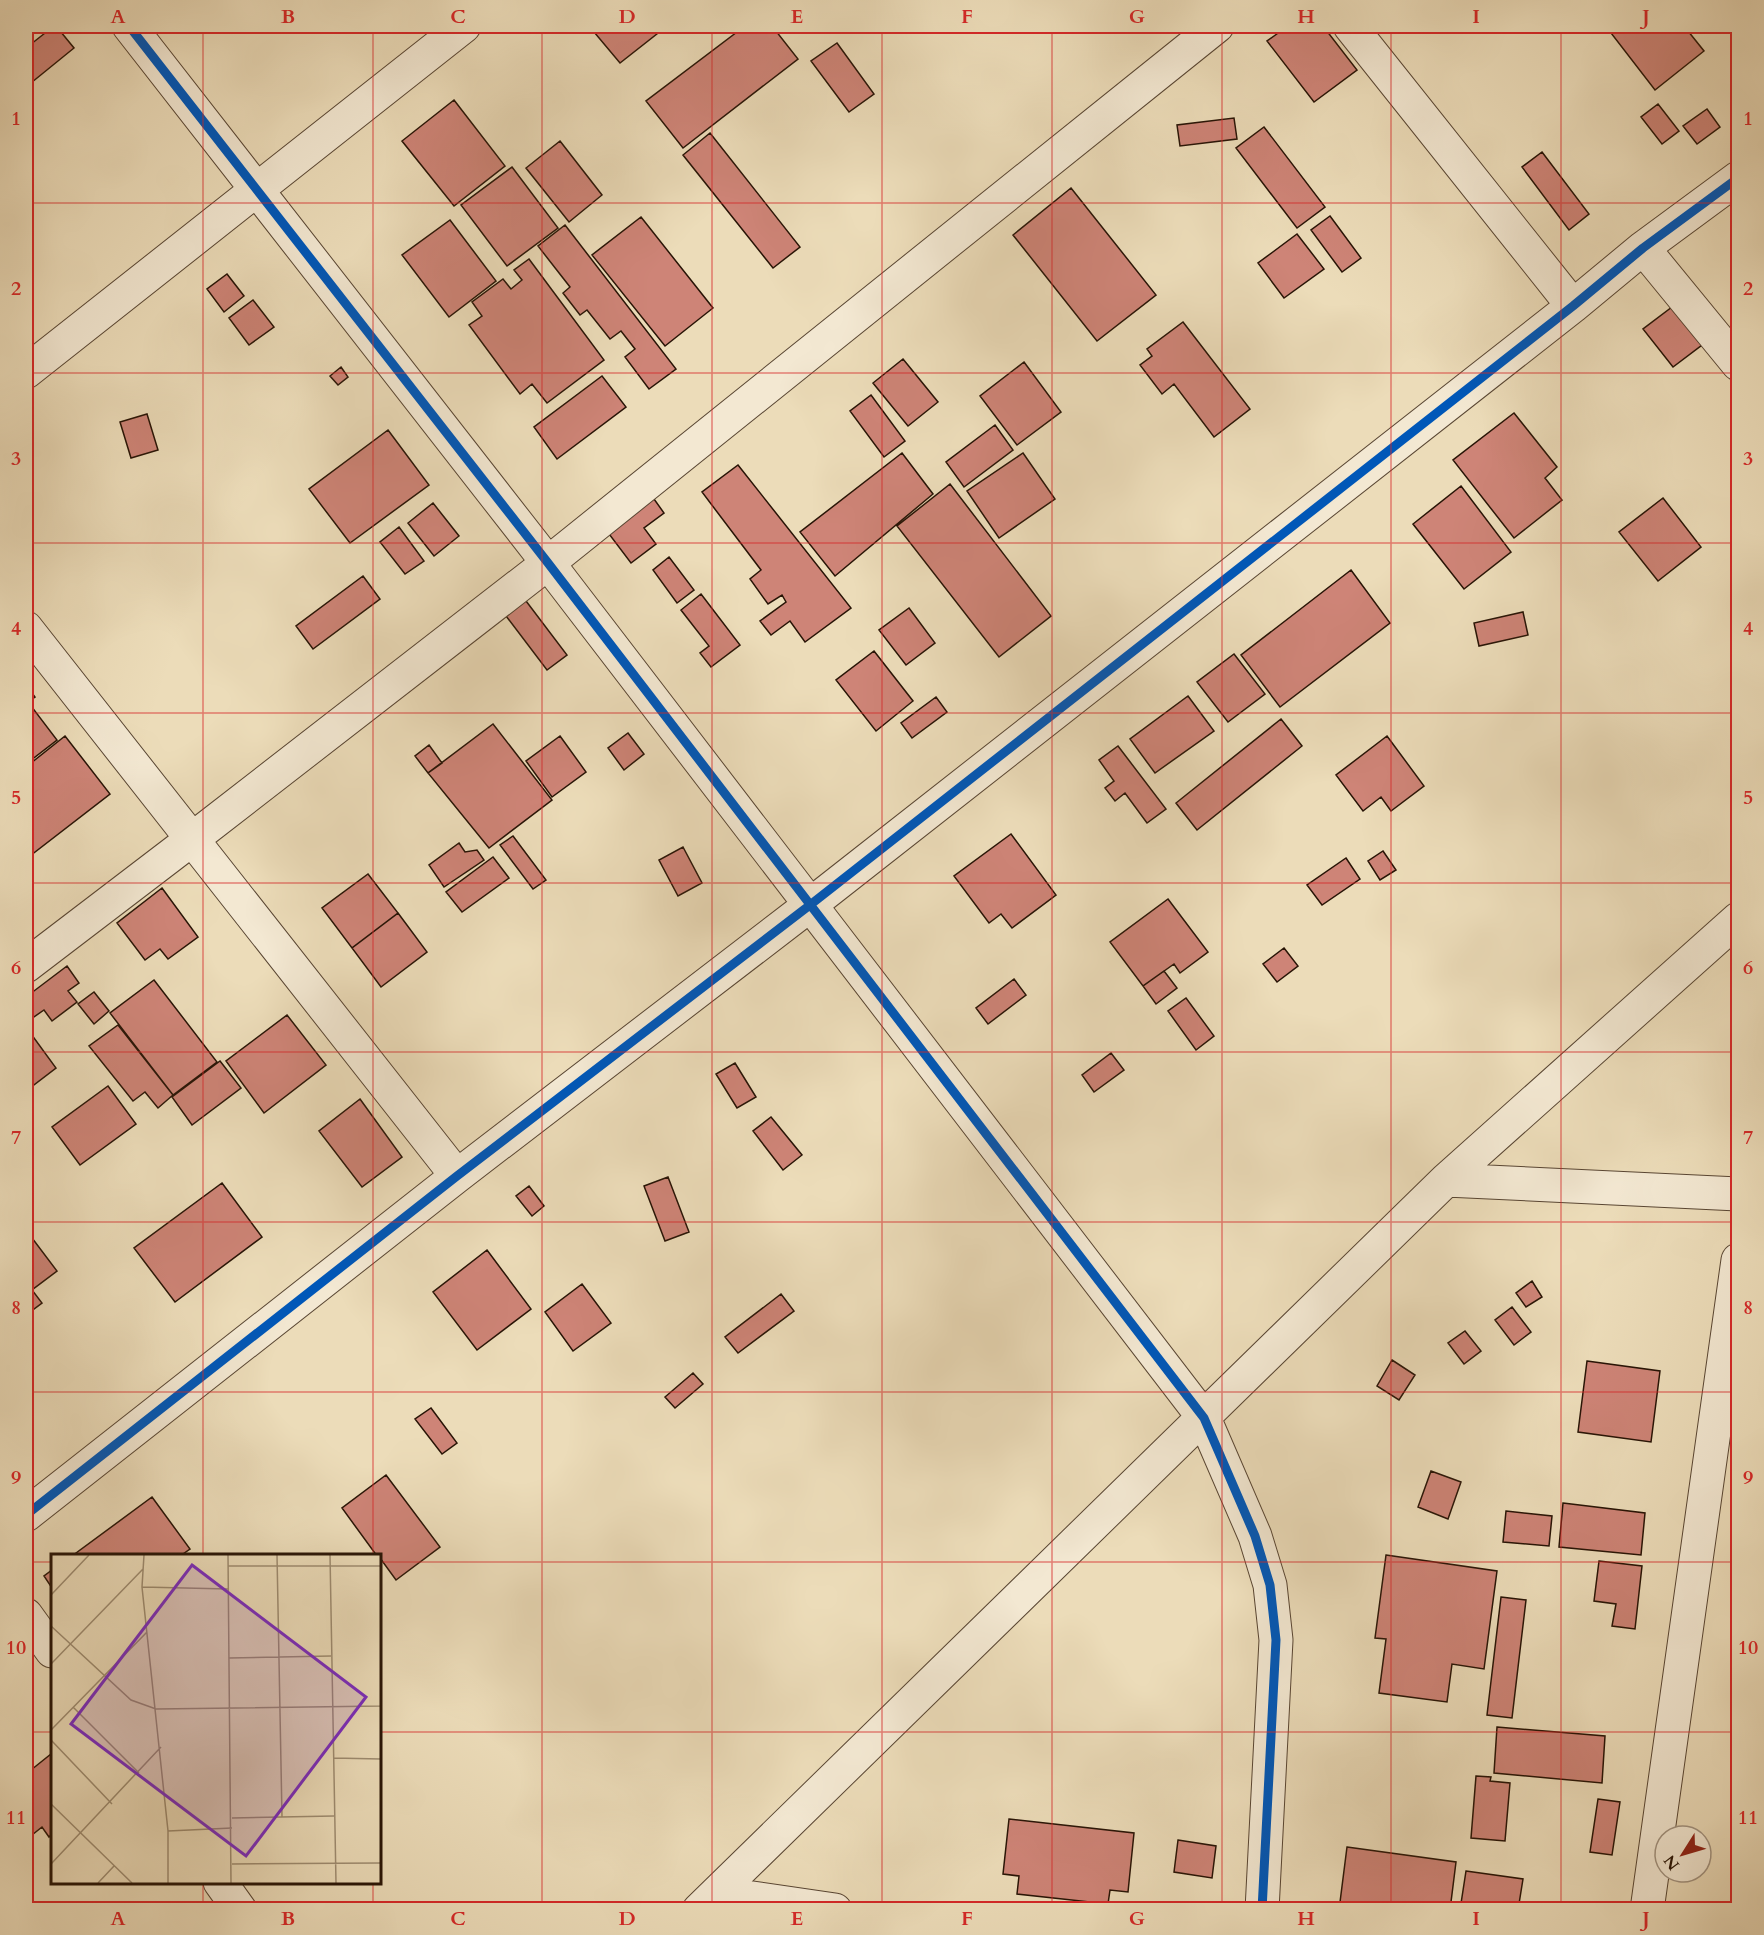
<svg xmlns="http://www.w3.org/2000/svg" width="1764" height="1935" viewBox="0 0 1764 1935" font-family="Cardo,serif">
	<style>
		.building { fill: #ce8477; stroke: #281406; stroke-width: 1.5 }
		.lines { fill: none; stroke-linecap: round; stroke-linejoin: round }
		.minor-casing { stroke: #594633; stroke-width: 35 }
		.minor { stroke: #f3e8d2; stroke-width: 33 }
		.cycleway-casing { stroke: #f3e8d2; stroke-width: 13 }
		.cycleway { stroke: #0057b8; stroke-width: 9 }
		.grid { fill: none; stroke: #d62828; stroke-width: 1.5; stroke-opacity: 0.55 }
		.inset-road { fill: none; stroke: #9e8c71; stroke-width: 1.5 }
		.view { fill: #7b2cbf; fill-opacity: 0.15; stroke: #7b2cbf; stroke-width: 3 }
		.inset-edge { fill: none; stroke: #281406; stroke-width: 3 }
		.neatline { fill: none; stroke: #d62828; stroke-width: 2 }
		.grid-label { font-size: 20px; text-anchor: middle; font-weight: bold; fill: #d62828 }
	</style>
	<rect width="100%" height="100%" fill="#ecdcb9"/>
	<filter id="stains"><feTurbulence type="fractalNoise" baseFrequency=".00333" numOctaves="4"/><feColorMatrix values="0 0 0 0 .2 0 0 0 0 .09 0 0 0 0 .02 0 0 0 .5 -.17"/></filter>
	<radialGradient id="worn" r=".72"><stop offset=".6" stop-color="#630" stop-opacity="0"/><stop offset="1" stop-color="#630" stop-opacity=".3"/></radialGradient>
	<!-- building -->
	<path class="building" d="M54 26H56L74 48 26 87V48Z
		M589 26H667L620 63Z
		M745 26H772L798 59 683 148 646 101Z
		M1288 26H1323L1357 70 1314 102 1267 41Z
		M1621 26H1684L1704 51 1655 90 1611 33Z
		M837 43 874 94 849 112 811 61Z
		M454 100 505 166 454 206 402 141Z
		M1658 104 1679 131 1662 144 1641 117Z
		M1707 109 1720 127 1697 144 1683 126Z
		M1234 118 1237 139 1180 146 1177 125Z
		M1264 127 1325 207 1297 228 1236 148Z
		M710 133 800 247 773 268 683 155Z
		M560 141 602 195 569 222 526 168Z
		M1542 152 1589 214 1569 230 1522 167Z
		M512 167 558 228 507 266 461 205Z
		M1071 188 1156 295 1097 341 1013 235Z
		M1330 216 1361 258 1342 272 1311 230Z
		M641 217 713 308 665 346 592 255Z
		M450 220 496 281 449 317 402 255Z
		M565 225 676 369 649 389 625 357 635 349 621 331 610 339 587 310 580 315 563 293 570 287 538 246Z
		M1297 234 1324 269 1284 298 1258 263Z
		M529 259 604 360 547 403 532 384 520 394 469 325 482 316 472 302 503 279 511 289 522 280 514 270Z
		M227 274 244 296 224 312 207 289Z
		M253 300 274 327 249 345 229 318Z
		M1672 307 1702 345 1673 367 1643 329Z
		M1183 322 1250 409 1214 437 1174 384 1162 394 1140 365 1152 356 1147 349Z
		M903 359 938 402 908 426 873 383Z
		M1024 362 1061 412 1017 445 980 396Z
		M341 367 348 377 338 385 330 376Z
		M602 376 626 407 557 459 534 427Z
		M871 395 905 441 884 457 850 411Z
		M1514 413 1557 467 1545 478 1562 500 1514 538 1453 460Z
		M147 414 158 450 131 458 120 422Z
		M995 425 1013 450 964 487 946 462Z
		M388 430 429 485 350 543 309 489Z
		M902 453 933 494 835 576 800 532Z
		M1023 453 1055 499 999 538 967 491Z
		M738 465 851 608 805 642 790 621 771 635 760 621 786 602 782 595 768 604 750 579 761 570 702 492Z
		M950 484 1051 616 999 657 897 526Z
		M1461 486 1511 552 1464 589 1413 524Z
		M649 492 664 513 644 528 656 544 631 563 603 526Z
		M1663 498 1701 547 1658 581 1619 532Z
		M433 503 459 536 434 556 408 523Z
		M399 527 424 561 405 574 380 542Z
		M669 557 694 590 677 603 653 570Z
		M1351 570 1390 623 1280 707 1241 655Z
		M363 576 380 599 313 649 296 626Z
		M701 594 740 645 711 667 700 653 709 646 681 610Z
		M523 597 567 655 547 670 503 612Z
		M909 608 935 643 906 665 879 630Z
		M1523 612 1528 635 1479 646 1474 623Z
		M874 651 913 701 876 731 836 680Z
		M1234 654 1265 694 1228 722 1197 682Z
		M26 685 35 697 28 702 57 740 26 764Z
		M1188 696 1214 731 1155 773 1130 739Z
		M936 697 947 712 912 738 901 723Z
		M1281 719 1302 746 1197 830 1176 803Z
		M493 724 552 800 489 848 428 773Z
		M628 733 644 754 624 770 608 748Z
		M65 736 110 794 26 859V767Z
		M560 736 586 772 552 797 526 761Z
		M1387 736 1424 786 1391 811 1381 797 1363 811 1336 775Z
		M429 745 442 763 428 773 415 756Z
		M1118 746 1166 809 1147 823 1125 793 1115 801 1105 788 1114 781 1099 760Z
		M1011 834 1056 895 1012 928 1001 914 989 923 954 876Z
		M513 836 546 880 533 889 500 845Z
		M459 843 465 852 477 850 484 860 444 887 429 865Z
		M683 847 702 883 678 896 659 860Z
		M1383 851 1396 870 1380 880 1368 861Z
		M493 857 509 878 462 912 446 892Z
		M1346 858 1360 879 1322 905 1307 885Z
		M368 874 398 913 352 948 322 908Z
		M162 888 198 937 168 959 160 949 145 960 117 923Z
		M1168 899 1208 952 1180 973 1174 964 1143 986 1110 942Z
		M398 913 427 952 381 987 352 948Z
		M1284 948 1298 966 1277 982 1263 964Z
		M67 966 79 983 68 991 77 1002 52 1021 44 1010 31 1019 26 1011V997Z
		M1164 971 1177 988 1156 1004 1143 986Z
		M1014 979 1026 995 988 1024 976 1008Z
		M154 980 217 1062 173 1095 110 1013Z
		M94 992 109 1011 94 1024 78 1004Z
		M1186 998 1214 1036 1196 1050 1168 1011Z
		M287 1015 326 1065 264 1113 226 1061Z
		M118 1025 173 1095 158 1108 145 1092 133 1101 89 1046Z
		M26 1027 56 1068 26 1091Z
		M1111 1053 1124 1070 1094 1092 1082 1075Z
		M220 1061 241 1088 192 1125 172 1097Z
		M735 1063 756 1097 737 1108 716 1074Z
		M108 1086 136 1124 80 1165 52 1127Z
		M360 1099 402 1157 362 1187 319 1131Z
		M771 1117 802 1155 783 1170 753 1131Z
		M668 1177 689 1232 665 1241 644 1186Z
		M222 1183 262 1237 175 1302 134 1248Z
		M529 1186 544 1206 532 1216 516 1196Z
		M26 1230 57 1271 32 1290 42 1303 26 1315Z
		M487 1250 531 1309 477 1350 433 1292Z
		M1532 1281 1542 1297 1526 1307 1516 1293Z
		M582 1284 611 1323 573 1351 545 1312Z
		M781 1294 794 1311 738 1353 725 1337Z
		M1512 1307 1531 1332 1514 1345 1495 1320Z
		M1465 1331 1481 1351 1464 1364 1448 1343Z
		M1392 1360 1415 1375 1399 1400 1377 1386Z
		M1587 1361 1660 1371 1651 1442 1578 1432Z
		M693 1373 703 1384 675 1408 665 1397Z
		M431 1408 457 1443 442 1454 415 1419Z
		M1431 1471 1461 1482 1448 1519 1418 1507Z
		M386 1475 440 1547 396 1580 380 1558V1556H377L342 1508Z
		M152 1497 190 1549 180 1556H72Z
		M1563 1503 1645 1513 1641 1555 1559 1547Z
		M1506 1511 1552 1516 1549 1546 1503 1542Z
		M1386 1555 1497 1571 1484 1669 1452 1664 1447 1702 1379 1693 1386 1639 1375 1638Z
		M1599 1561 1642 1566 1635 1629 1612 1626 1616 1604 1594 1601Z
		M52 1570V1588L44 1576Z
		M1501 1597 1526 1600 1512 1718 1487 1715Z
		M1497 1727 1605 1736 1602 1783 1494 1773Z
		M51 1754 52 1757V1834L49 1837 42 1827 27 1839 26 1774Z
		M1476 1776 1491 1777 1490 1781 1510 1783 1505 1841 1471 1838Z
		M1598 1799 1620 1802 1612 1855 1590 1852Z
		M1009 1819 1134 1833 1128 1892 1110 1890 1108 1904 1017 1894 1019 1876 1003 1874Z
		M1178 1840 1216 1846 1212 1878 1174 1872Z
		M1347 1847 1456 1862 1450 1910H1339Z
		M1466 1871 1523 1879 1518 1910H1460Z"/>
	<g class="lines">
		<!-- minor casing -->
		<g class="minor-casing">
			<path id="minor" d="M129 26 548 563 1204 1418 1255 1536 1270 1585 1276 1640 1262 1910
				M1350 26 1573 306
				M1643 248 1738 364
				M26 372 464 26
				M26 628 457 1176
				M26 966 191 840 548 563 1217 26
				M1446 1180 1738 1194
				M26 1515 457 1176 810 905 1573 306 1643 248 1738 178
				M26 1615 52 1651
				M220 1882 240 1910
				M717 1893 835 1910
				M699 1910 1446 1180 1738 919
				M1647 1910 1738 1260"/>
		</g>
		<!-- minor -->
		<use href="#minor" class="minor"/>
		<!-- cycleway casing -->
		<g class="cycleway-casing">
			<path id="cycleway" d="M129 26 548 563 1204 1418 1255 1536 1270 1585 1276 1640 1262 1910
				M26 1515 457 1176 810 905 1573 306 1643 248 1738 178"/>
		</g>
		<!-- cycleway -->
		<use href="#cycleway" class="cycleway"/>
	</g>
	<!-- grid -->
	<path class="grid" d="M203 26V1556M373 26V1556M542 26V1910M712 26V1910M882 26V1910M1052 26V1910M1222 26V1910M1391 26V1910M1561 26V1910M26 203H1738M26 373H1738M26 543H1738M26 713H1738M26 883H1738M26 1052H1738M26 1222H1738M26 1392H1738M26 1562H52M380 1562H1738M26 1732H52M380 1732H1738M203 1882V1910M373 1882V1910"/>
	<!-- overview -->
	<g transform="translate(51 1554)">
		<rect width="330" height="330" fill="#ecdcb9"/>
		<path class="inset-road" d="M93 1 91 33 117 277V329M177 1 180 329M226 1 231 263M279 1 285 329M177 12H330M91 33 177 35M0 41 38 1M0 72 80 146 105 155 330 152V145M178 104 280 102M0 110 92 15M22 153 88 219M0 176 96 78M0 186 61 250M282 204 330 205M0 250 81 329M181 264 283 262M117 277 181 274M0 310 110 193M181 310 330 309M47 329 63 312"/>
		<path class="view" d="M141 11 315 143 195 302 20 170Z"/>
		<rect width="330" height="330" class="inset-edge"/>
	</g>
	<!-- margin -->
	<rect width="1764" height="1935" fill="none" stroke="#ecdcb9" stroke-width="66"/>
	<!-- north arrow -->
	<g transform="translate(1683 1854) rotate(233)"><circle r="28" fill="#f3e8d2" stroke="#a29380" stroke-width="1.5"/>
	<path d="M0-4.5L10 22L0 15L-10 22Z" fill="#8f2418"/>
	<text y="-9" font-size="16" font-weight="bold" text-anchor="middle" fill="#281406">N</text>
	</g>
	<rect x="33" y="33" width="1698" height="1869" class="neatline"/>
	<g class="grid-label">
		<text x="118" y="23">A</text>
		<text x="288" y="23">B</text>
		<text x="458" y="23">C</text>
		<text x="627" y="23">D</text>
		<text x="797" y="23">E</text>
		<text x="967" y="23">F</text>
		<text x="1137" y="23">G</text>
		<text x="1306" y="23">H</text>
		<text x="1476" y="23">I</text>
		<text x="1646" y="23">J</text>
		<text x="16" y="125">1</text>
		<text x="1748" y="125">1</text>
		<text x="16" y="295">2</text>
		<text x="1748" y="295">2</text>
		<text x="16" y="465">3</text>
		<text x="1748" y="465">3</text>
		<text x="16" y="635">4</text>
		<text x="1748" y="635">4</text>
		<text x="16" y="804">5</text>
		<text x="1748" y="804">5</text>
		<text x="16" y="974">6</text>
		<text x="1748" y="974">6</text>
		<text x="16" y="1144">7</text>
		<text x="1748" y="1144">7</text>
		<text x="16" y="1314">8</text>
		<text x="1748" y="1314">8</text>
		<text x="16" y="1484">9</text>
		<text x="1748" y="1484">9</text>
		<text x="16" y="1654">10</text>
		<text x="1748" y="1654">10</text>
		<text x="16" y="1824">11</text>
		<text x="1748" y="1824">11</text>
		<text x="118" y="1925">A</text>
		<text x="288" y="1925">B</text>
		<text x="458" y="1925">C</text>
		<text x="627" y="1925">D</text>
		<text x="797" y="1925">E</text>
		<text x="967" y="1925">F</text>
		<text x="1137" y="1925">G</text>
		<text x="1306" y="1925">H</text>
		<text x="1476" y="1925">I</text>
		<text x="1646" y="1925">J</text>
	</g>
	<rect width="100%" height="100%" filter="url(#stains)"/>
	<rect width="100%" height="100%" fill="url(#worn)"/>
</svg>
